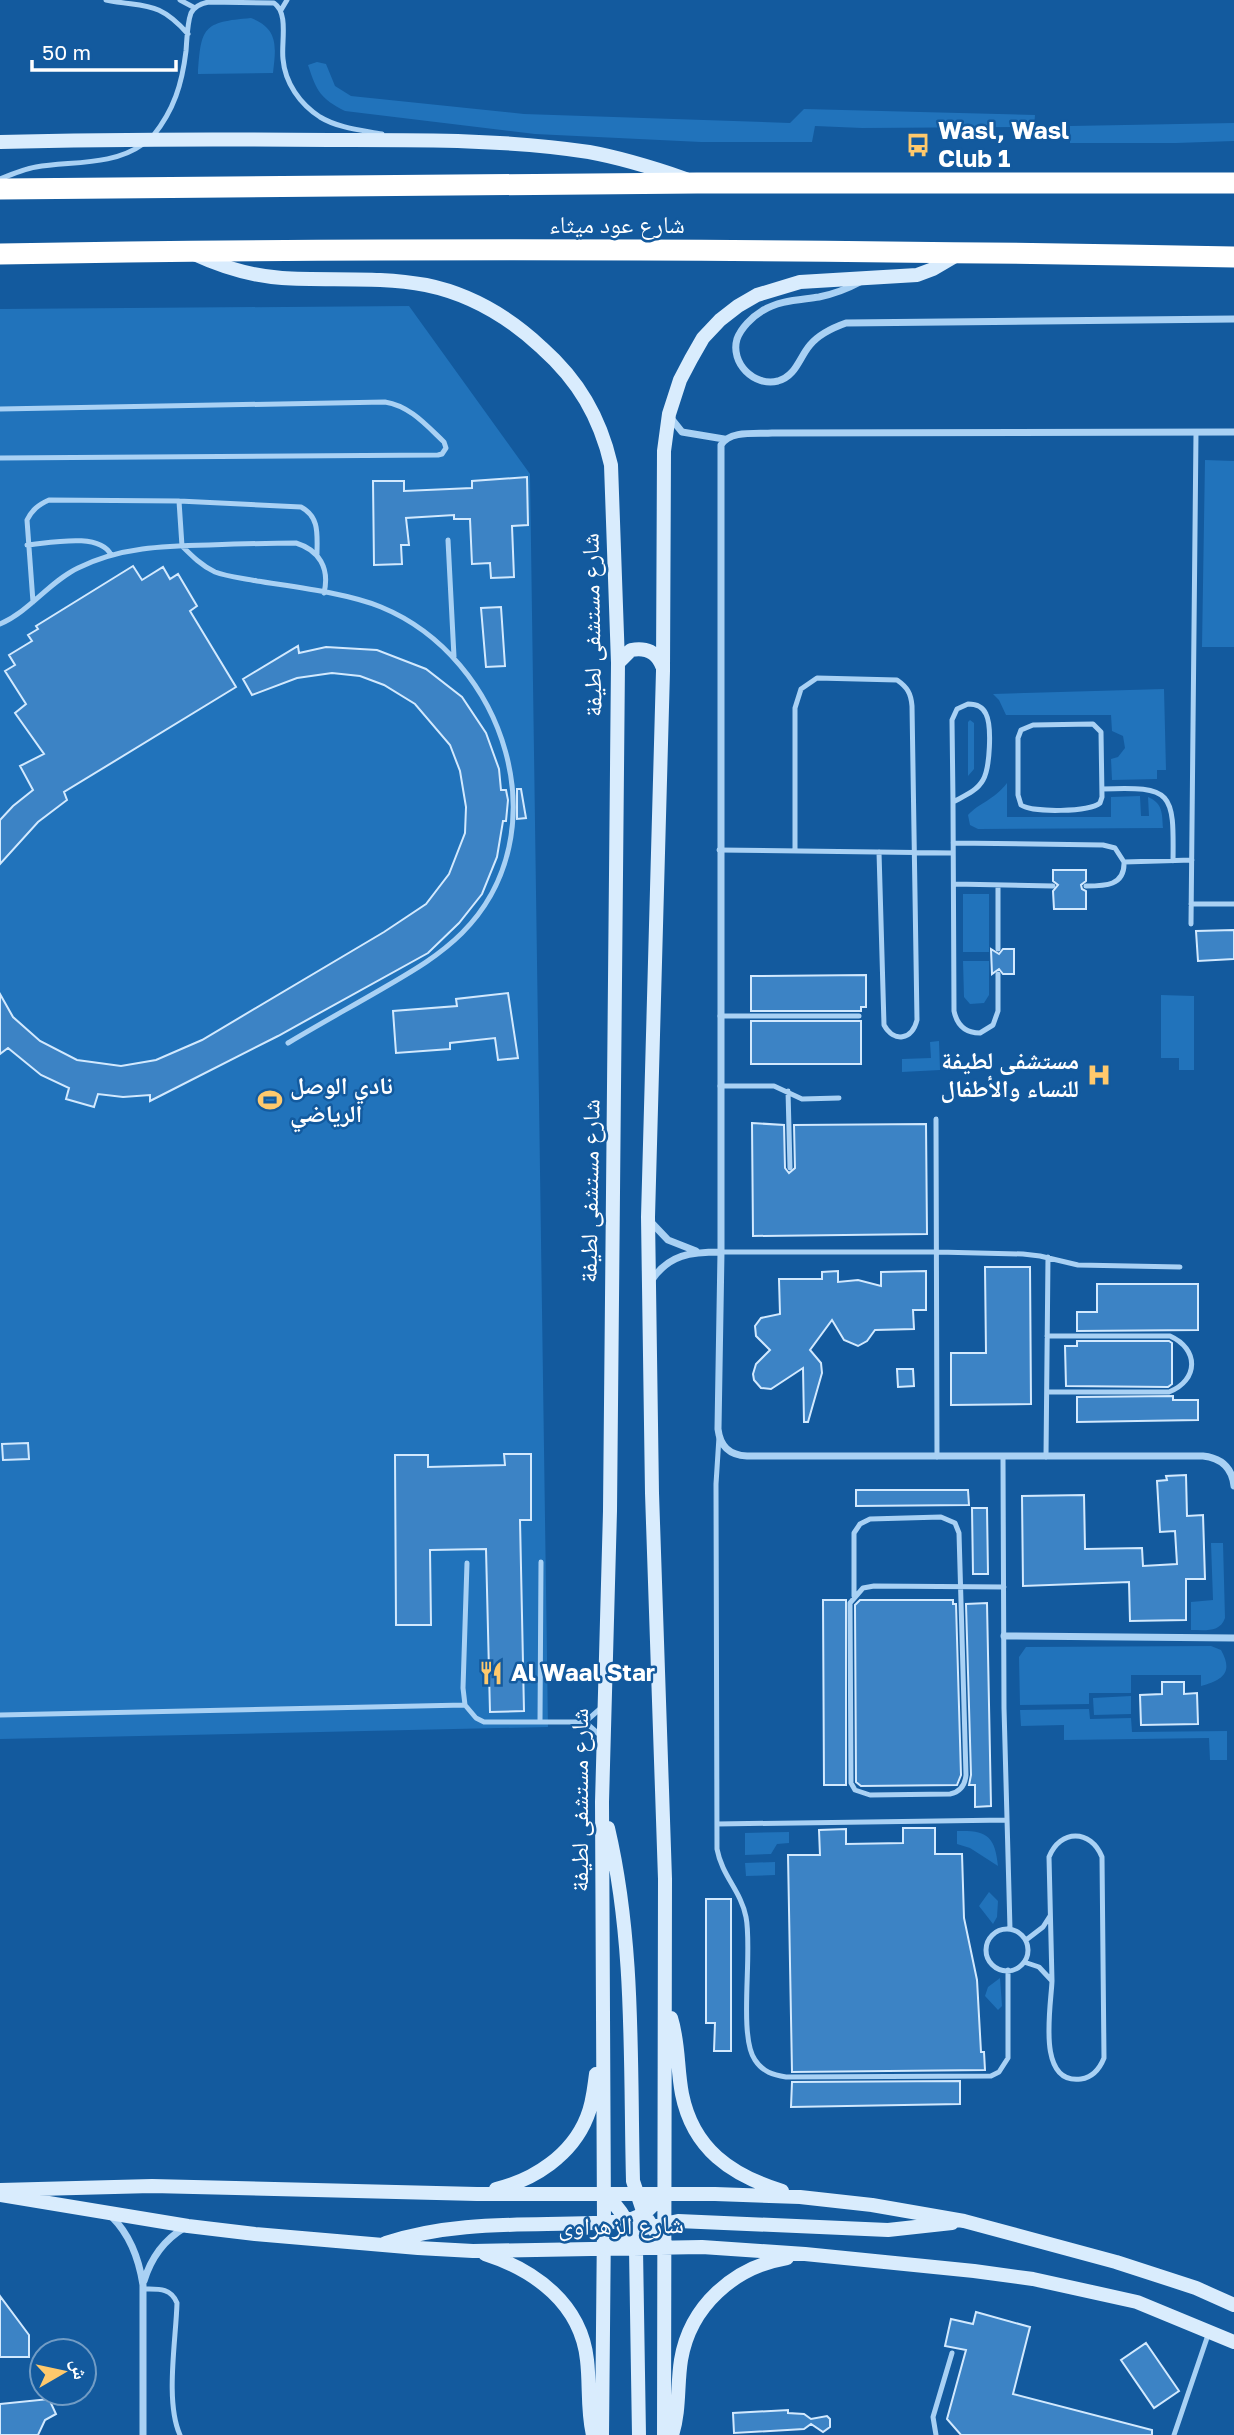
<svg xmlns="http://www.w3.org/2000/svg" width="1234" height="2435" viewBox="0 0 1234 2435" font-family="'Golos Text','Noto Naskh Arabic',sans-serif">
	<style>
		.green { fill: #2173bb }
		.building { fill: #3c83c5; stroke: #d2e9fe; stroke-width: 2 }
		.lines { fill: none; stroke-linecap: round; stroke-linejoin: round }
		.lane { stroke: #a9d1f4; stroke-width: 5 }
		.street { stroke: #a9d1f4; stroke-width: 7 }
		.secondary { stroke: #d9ecfd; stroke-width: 14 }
		.highway { stroke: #fff; stroke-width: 21 }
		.labels { text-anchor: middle; stroke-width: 5; stroke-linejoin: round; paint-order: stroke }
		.poi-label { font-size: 24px; font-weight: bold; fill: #fff; stroke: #135a9e; text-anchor: start }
		.street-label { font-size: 24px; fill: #fff; stroke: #135a9e }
	</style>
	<rect width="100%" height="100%" fill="#135a9e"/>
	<!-- green -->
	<path class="green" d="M251 18C279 29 276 47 273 73L198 74C201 27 203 22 251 18Z
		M317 62 326 64 335 86 351 96 524 114 790 123 804 109 1035 115 1034 127 862 128 815 126 812 142H701L535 134 345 111C320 98 317 92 308 65Z
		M1234 123V141L1176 143H1070V126Z
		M409 306 530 474 548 1727 0 1739V309Z
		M1205 460 1234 461V647H1202Z
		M1164 689 1166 770H1157V779L1112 780 1111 759 1118 757 1125 748 1123 736 1112 731 1111 715H1006L999 700 993 694Z
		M970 720 974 723V769L968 776V722Z
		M1007 783V817H1111V797L1140 796 1141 816H1149L1148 797C1163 803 1162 814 1163 828L978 829 970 825 968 815C980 802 993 801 1007 783Z
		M963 894H989V952H963Z
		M963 961H989V995L984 1003 970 1004 964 997Z
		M1161 995 1194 996V1070H1179V1058H1161Z
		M939 1041 940 1070 902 1072V1059L931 1058 930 1042Z
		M1211 1543H1223L1225 1618C1220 1633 1204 1630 1191 1630V1602L1213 1600Z
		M1211 1646 1221 1650C1234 1673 1222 1680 1201 1686V1675H1131V1693H1089V1704L1020 1705 1019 1657 1026 1647Z
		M1131 1696V1714L1094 1715 1093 1698Z
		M1089 1709 1090 1719 1131 1718 1132 1732 1227 1731V1760H1210L1209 1738 1064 1740V1725L1021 1726 1020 1710Z
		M957 1831C987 1830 995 1836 998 1866L970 1848 957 1844Z
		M789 1832V1843L777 1844 771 1854 745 1855V1833Z
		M775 1862V1875L746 1876 745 1863Z
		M989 1892 998 1901 997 1917 993 1924 979 1906Z
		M1000 1978 1002 2006 998 2010 985 1996 988 1987Z"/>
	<!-- building -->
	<path class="building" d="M527 477 528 525 512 526 514 577 491 578 490 563 472 564 470 519H454V515L406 518 409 545H401L402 564 374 565 373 481H404V491L472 488V481Z
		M133 566 142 580 163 567 170 579 178 574 197 606 190 611 236 687 64 792 67 800 38 822 0 864V820L13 806 33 790 20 766 44 754 15 713 26 704 5 671 15 665 9 655 32 641 28 635 38 629 36 626Z
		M501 607 505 666 486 667 481 608Z
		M298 646 299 653 326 647 377 650 426 669 462 697 486 733 499 769 501 790H506L508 800 506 821H503L497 857 482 894 459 923 428 953 278 1036 150 1101V1095L123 1097 98 1094 94 1107 66 1099 69 1088 41 1075 8 1048 0 1054V994L13 1017 40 1041 77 1060 121 1066 156 1060 202 1040 384 932 426 904 449 874 465 833 466 807 460 771 450 745 415 704 384 685 360 676 332 673 297 678 252 695 243 679Z
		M517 789H521L526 818 517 819Z
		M1053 870H1086V881L1081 885 1082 889 1086 891V909H1054L1053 891 1058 885 1053 881Z
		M1234 930V959L1198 961 1196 931Z
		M991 949 999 954 1003 949H1014V974H1003L999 969 992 974Z
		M866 975V1007H861V1011H751V976Z
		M508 993 518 1058 498 1060 495 1038 450 1043V1049L396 1053 393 1011 457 1006 456 999Z
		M751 1021H861V1064H751Z
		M752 1123 784 1125 785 1168 789 1173 795 1168 794 1125 926 1124 927 1234 753 1236Z
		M985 1267H1030L1031 1404 951 1405V1353H986Z
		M838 1271V1282L858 1280 881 1286V1272L926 1271V1310H913L914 1329 875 1330 867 1341 858 1346 844 1340 832 1320 810 1350 821 1363 822 1373 808 1422H804L803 1368 771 1389 761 1388 754 1380 753 1374 756 1364 770 1350 756 1336 755 1326 761 1318 780 1314 779 1279H822V1272Z
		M1097 1284H1198V1330L1077 1331V1312H1097Z
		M1077 1341H1169L1172 1343V1384L1168 1387 1066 1386 1065 1346H1077Z
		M897 1369H913L914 1386 898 1387Z
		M1173 1396V1400H1198V1420L1077 1422V1397Z
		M28 1443 29 1459 3 1460 2 1444Z
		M504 1454H531V1520H520L524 1711 490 1712 486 1549 430 1550 431 1625H396L395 1455H428V1467L505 1465Z
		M1186 1475 1187 1516 1203 1515 1205 1579H1186V1620L1130 1621 1129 1582 1023 1586 1022 1496 1084 1495 1085 1549 1142 1548 1143 1566 1177 1564 1175 1531 1160 1532 1157 1481 1167 1480 1166 1476Z
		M856 1490H968L969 1505 856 1506Z
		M972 1508H987L988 1574H973Z
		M823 1600H846V1785H824Z
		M860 1600H953V1604H956L961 1775 957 1785 861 1786 856 1782 855 1605Z
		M987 1603 991 1806 975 1807V1785H969L971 1775 966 1604Z
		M1162 1682H1184V1694L1197 1693 1198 1724 1141 1725 1140 1695 1162 1694Z
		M903 1828H935V1854H962L964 1918 977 1980 981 2052H984L985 2070 792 2072 788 1855H820L819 1830 846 1829V1844L903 1843Z
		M706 1899H731V2051H714L715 2023H706Z
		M960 2081V2104L791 2107 792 2082Z
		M0 2296 29 2335V2357H0Z
		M976 2312 1030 2327 1013 2394 1152 2430V2435H961L947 2419 966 2350 945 2346 951 2319 973 2324Z
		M1146 2343 1179 2391 1154 2408 1121 2360Z
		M49 2399 56 2414 45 2420 38 2435H0V2404Z
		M788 2410V2413L804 2414 811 2419 827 2416 830 2419V2427L823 2432 811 2424 804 2429 734 2433 733 2413Z"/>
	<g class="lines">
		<!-- lane -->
		<path class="lane" d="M106 0C146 8 158 0 188 34
			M180 0 195 8
			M281 10 287 0
			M153 136C174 110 182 84 186 51 187 39 187 24 191 13 195 6 202 3 209 2L274 3C289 13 281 43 283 59 285 83 300 104 320 117 338 128 361 130 382 134
			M0 179C12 174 24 169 36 167 71 161 113 166 143 144
			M0 409 385 402C410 406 426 425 444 442L446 448 442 454 438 455 0 458
			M179 501 182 546C192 556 202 566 215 572 228 577 243 578 257 581 294 587 347 593 381 607 505 658 562 833 462 933 438 957 409 973 380 990 349 1008 318 1025 288 1043
			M448 540 454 657
			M27 545C50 543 100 532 111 555
			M33 602 27 520C32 510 38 505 49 500L179 501 301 507C320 517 317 535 317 554
			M0 624C30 611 49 582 78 568 120 547 164 546 209 545 238 544 267 543 296 543 319 550 330 568 324 593
			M968 704C976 704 983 707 986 714 992 726 990 768 983 780 977 791 964 796 953 802L952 720 957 709Z
			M1093 724 1101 732 1102 797 1100 803C1089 812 1033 813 1021 805L1018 795V738L1021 730 1033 725Z
			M1102 789C1173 786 1174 792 1173 861
			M953 802 954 1011C957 1025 965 1033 980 1033L993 1025 998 1011V974
			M953 843 1103 845 1115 848 1124 862C1125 886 1105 886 1086 886
			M719 850 953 853
			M795 851V708L801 689 817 678 897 680C907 687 911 693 912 706L917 1020C912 1040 894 1043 884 1025L879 852
			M1124 862 1192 860
			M954 884 1053 886
			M998 885V949
			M1191 904H1234
			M1191 924 1196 433
			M720 1016H859
			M720 1086H774L802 1099 839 1098
			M788 1091 790 1168
			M936 1119 937 1457
			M721 1252H938L1023 1254 1040 1256 1078 1265 1180 1267
			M1047 1392H1169C1199 1380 1199 1349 1170 1336H1047
			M719 1437 716 1484 717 1849C722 1876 741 1891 746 1917 753 1951 738 2036 755 2060 763 2072 773 2075 786 2077L991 2076 999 2072 1008 2058V1970
			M1003 1457 1004 1708 1010 1929
			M1046 1457 1048 1257
			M467 1563 463 1688 465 1705 476 1718 484 1722H585L601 1708
			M854 1596V1533L860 1524 870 1519 941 1517 955 1523 959 1533 966 1775C965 1786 960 1792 950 1794L870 1795 855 1790 851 1783 850 1603 863 1588 874 1586 1004 1587
			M0 1715 465 1705
			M540 1722 541 1562
			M585 1722 601 1736
			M717 1824 1007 1820
			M986 1950a21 21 0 1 1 42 0a21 21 0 1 1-42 0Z
			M1026 1940 1043 1927 1050 1916
			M1024 1962 1039 1967 1052 1981C1051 2007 1036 2085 1081 2079 1094 2077 1100 2068 1104 2058L1102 1857C1091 1829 1060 1829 1049 1857L1052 1981
			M143 2289C157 2289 171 2287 177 2303 176 2340 165 2402 180 2435
			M936 2435 933 2417 952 2353
			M1174 2435 1209 2332"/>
		<!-- street -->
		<path class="street" d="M860 282C847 289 834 294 819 297 800 300 779 300 762 311 752 317 741 328 737 339 730 363 754 387 778 381 796 376 799 358 810 345 819 334 832 328 846 323L1234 319
			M670 417 682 432 724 439
			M1234 432 772 433C756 434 730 430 721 445V1252L718 1429C720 1446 729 1455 747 1456H1203C1221 1458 1232 1467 1234 1486
			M649 1220 668 1240 696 1251
			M651 1281C669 1254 691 1252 721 1252
			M1004 1636 1234 1638
			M112 2217C131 2236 139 2259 143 2285V2435
			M144 2281C151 2258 164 2240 184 2228"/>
		<!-- secondary -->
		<path class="secondary" d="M0 142C110 139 219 139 329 140 413 140 506 139 589 152 622 158 654 168 686 179
			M194 254C222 267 251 276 282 278 329 281 379 276 426 285 470 294 509 317 542 348 578 380 600 417 611 465L618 663 610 1511 602 1802 604 2223 602 2435
			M618 663 631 650C646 647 657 652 662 666
			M608 1828C635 1943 630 2063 633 2181L644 2214 666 2248
			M671 2018C679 2043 677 2068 682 2094 693 2149 731 2175 782 2191
			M496 2189C534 2180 572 2155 587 2117 593 2103 594 2088 596 2074
			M0 2190 152 2186 477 2194H715L800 2197 872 2205 964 2221 1116 2262 1196 2288 1234 2305
			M604 2194C622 2209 631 2226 636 2249L639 2435
			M0 2195 188 2226 255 2234 418 2248 473 2251 702 2247 805 2254 974 2271 1033 2279 1137 2302 1234 2342
			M386 2243C464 2217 546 2228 627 2221L644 2214 664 2194
			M605 2249 641 2229 678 2221 888 2230 952 2223
			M485 2254C535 2270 581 2304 587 2360 590 2385 587 2410 593 2435
			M664 2435 665 1879 652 1493 648 1217 663 671 664 451 669 414 680 380 691 359 703 338 720 320 738 306 757 295 800 282 917 275 933 269 962 252
			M672 2435C680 2410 677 2385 681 2360 690 2306 734 2267 787 2258"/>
		<!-- highway -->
		<path class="highway" d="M0 189 697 183H1234
			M0 254C411 247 823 249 1234 257"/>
	</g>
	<!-- icons -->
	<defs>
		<g id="bus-bare" transform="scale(1.89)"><path d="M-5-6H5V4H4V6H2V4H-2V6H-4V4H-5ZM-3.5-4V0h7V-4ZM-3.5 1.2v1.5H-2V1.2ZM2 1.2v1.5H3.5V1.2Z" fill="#ffc96c" stroke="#135a9e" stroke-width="2.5" paint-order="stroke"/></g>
		<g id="hospital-bare" transform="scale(1.89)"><path d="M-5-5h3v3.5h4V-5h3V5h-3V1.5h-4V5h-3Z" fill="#ffc96c" stroke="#135a9e" stroke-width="2.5" paint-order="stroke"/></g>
		<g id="stadium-bare" transform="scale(1.89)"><path d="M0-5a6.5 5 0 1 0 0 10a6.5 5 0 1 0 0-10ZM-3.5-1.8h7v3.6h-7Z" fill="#ffc96c" stroke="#135a9e" stroke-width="2.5" paint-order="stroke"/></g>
		<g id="restaurant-bare" transform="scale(1.89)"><path d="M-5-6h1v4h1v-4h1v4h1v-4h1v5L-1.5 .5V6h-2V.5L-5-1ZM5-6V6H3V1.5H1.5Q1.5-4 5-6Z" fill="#ffc96c" stroke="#135a9e" stroke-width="2.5" paint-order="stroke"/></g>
	</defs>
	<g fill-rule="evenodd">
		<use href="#bus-bare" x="918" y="145"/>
		<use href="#hospital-bare" x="1099" y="1075"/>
		<use href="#stadium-bare" x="270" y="1100"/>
		<use href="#restaurant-bare" x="491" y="1673"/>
	</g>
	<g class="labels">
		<!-- poi labels -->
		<g class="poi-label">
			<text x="938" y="139">Wasl, Wasl<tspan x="938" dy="28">Club 1</tspan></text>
			<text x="1079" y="1069" text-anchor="end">مستشفى لطيفة<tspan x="1079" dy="28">للنساء والأطفال</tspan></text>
			<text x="290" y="1094">نادي الوصل<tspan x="290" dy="28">الرياضي</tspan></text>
			<text x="511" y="1681">Al Waal Star</text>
		</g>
		<!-- street labels -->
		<g class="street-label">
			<text x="617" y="233">شارع عود ميثاء</text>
			<text transform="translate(592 625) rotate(-91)" y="8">شارع مستشفى لطيفة</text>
			<text transform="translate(590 1191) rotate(-89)" y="8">شارع مستشفى لطيفة</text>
			<text transform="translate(580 1800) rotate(-90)" y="8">شارع مستشفى لطيفة</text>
			<text transform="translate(621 2226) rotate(-1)" y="8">شارع الزهراوى</text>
		</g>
	</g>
	<!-- north arrow -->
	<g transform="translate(63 2372) rotate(81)"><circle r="33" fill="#135a9e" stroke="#719cc5" stroke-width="2"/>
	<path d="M0-5L12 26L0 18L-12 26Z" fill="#ffc96c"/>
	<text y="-10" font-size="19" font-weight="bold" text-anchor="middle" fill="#ffffff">ش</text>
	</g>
	<!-- scale -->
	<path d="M32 60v10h144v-10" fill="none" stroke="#ffffff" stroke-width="3.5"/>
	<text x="42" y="60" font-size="21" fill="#ffffff" stroke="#135a9e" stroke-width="5" paint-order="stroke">50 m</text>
</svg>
